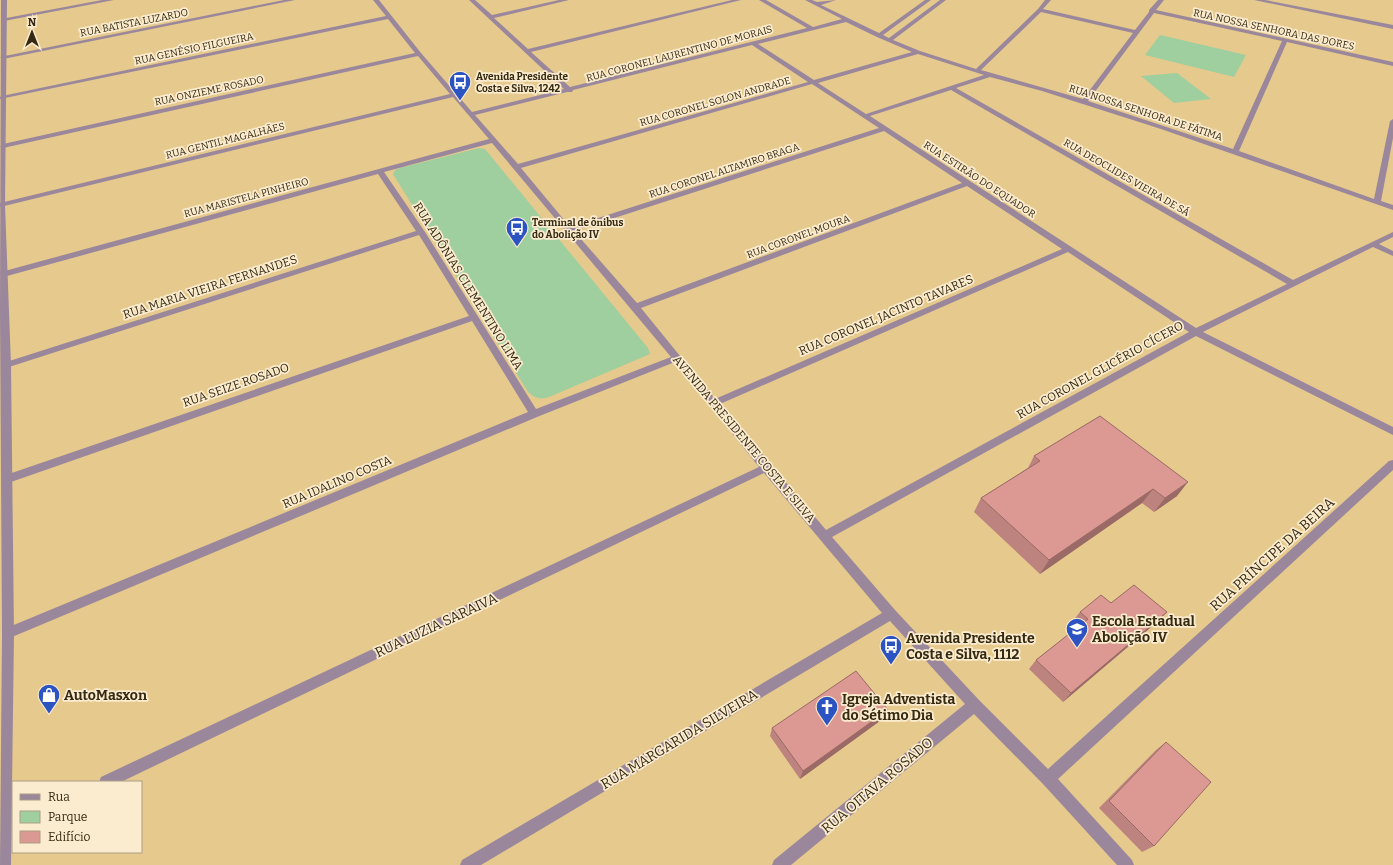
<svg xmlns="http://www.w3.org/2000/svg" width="1393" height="865" viewBox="0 0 1393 865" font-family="Bitter,serif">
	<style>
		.green { fill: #9fce9f }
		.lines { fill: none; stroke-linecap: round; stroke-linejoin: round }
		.minor { fill: #9a879b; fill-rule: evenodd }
		.tertiary { fill: #9a879b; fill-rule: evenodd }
		.wall { fill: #bd837e }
		.shaded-wall { fill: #9a6a66 }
		.building { fill: #dc9892; stroke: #9a6a66 }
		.labels { text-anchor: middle; stroke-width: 3.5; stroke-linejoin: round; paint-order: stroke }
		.far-street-label { font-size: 10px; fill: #342911; stroke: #fbeccf }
		.far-poi-label { font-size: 10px; font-weight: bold; fill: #342911; stroke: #fbeccf; text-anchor: start }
		.street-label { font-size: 12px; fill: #342911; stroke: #fbeccf }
		.near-street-label { font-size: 14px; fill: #342911; stroke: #fbeccf }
		.near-poi-label { font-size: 14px; font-weight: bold; fill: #342911; stroke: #fbeccf; text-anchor: start }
	</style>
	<rect width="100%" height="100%" fill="#e6c98d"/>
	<!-- green -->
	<path class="green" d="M1160 35 1246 55 1234 77 1145 55Z
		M1177 73 1211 99 1174 103 1141 76Z
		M479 148 485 149 648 348 650 354 549 397C540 400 535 398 528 392L393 174 395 170 400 168Z"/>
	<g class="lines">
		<!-- minor -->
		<path class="minor" d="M102 0H114L4 21 1 19Z
			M284 0H295L3 59 0 57Z
			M373 0H379L421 53 472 112 564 89 469 0H475L492 15 559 0H569L494 18 528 49 732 0H741L531 52 570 87 807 28 759 0H766L813 27 842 19 805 0H812L817 2 836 0 821 5 879 33 925 0H931L883 35 889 38 940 0H946L893 40 920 51 976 69 1038 9 1045 0H1051L1043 9 1135 30 1149 12V10L1158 0H1164L1156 10 1393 62V66L1287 42 1239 151 1374 199 1390 121 1393 119V138L1381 201 1393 205V210L1161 129 1042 91 990 77 956 88 1293 280 1393 232V237L1379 244 1393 251V256L1373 247 1203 332 1393 427V435L1196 336 832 537 895 610 979 700 1048 769 1389 461 1393 460V470L1058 779 1132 860 1134 865H1117L1043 784 974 714 791 865H772L774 860 965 704 890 621 481 865H460L462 860 882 613 764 473 121 782H99L101 777 759 467 675 362 537 417 12 637 8 639 4 637 2 633 4 629 528 412 472 321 11 482H3L2 479 3 476 469 316 419 235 9 367H3L1 365 3 363 416 231 378 174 7 276 4 277 0 274 1 272 489 139 453 97 0 207V203L450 94 418 56 3 148 0 147 3 144 415 53 388 19 0 99V97L2 96 386 16ZM1041 12 1133 33 1083 99 981 70ZM1154 13 1282 41 1233 149 1088 101ZM846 22 877 37 912 52 814 80 758 44ZM752 45 808 82 518 164 475 115 567 92H572L573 90ZM918 54 984 75 866 114 818 83ZM812 84 879 128 570 227 521 168ZM951 90 1287 284 1196 328 870 116ZM884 131 962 183 637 303 574 231ZM492 143 671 357 536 409 425 232 384 172ZM967 186 1062 249 715 399 641 308ZM1068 252 1189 332 826 530 720 404Z
			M1254 0H1265L1393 25V29Z"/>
		<!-- tertiary -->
		<path class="tertiary" d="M1 0H7L5 205 11 365 14 633 11 865H0L2 633 0 311Z"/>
	</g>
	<!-- wall -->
	<path class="wall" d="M1100 416 1177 496 1154 512 1142 503 1040 574 974 512 981 498 1028 468 1034 456Z
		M1111 603 1167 612 1157 622 1063 702 1029 669 1036 660 1078 627 1072 622 1080 612Z
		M888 710 884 718 800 779 770 736 772 728Z
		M1166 742 1154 846 1142 852 1099 808 1156 750Z"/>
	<!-- shaded-wall -->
	<path class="shaded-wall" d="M1188 482 1177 496 1154 512 1165 498Z
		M1153 489 1142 503 1040 574 1049 560Z
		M1167 612 1157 622 1063 702 1071 693Z
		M888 710 884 718 800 779 803 771Z"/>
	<!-- building -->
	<path class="building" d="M1100 416 1188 482 1165 498 1153 489 1049 560 981 498 1040 461 1034 456Z
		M1134 585 1167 612 1071 693 1036 660 1088 619 1080 612 1101 595 1111 603Z
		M856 671 888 710 803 771 772 728Z
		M1166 742 1211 782 1154 846 1109 801Z"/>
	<!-- icons -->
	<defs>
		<g id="bus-pin" transform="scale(1.15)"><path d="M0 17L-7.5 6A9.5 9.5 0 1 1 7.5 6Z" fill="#2b53c2" stroke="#fbeccf"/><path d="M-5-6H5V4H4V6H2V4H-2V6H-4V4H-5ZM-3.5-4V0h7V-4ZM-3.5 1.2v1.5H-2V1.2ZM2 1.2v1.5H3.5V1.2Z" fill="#fff"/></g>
		<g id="school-pin" transform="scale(1.15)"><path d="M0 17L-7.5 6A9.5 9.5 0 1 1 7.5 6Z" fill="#2b53c2" stroke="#fbeccf"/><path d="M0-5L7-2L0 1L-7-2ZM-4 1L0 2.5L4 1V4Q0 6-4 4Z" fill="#fff"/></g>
		<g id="shop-pin" transform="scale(1.15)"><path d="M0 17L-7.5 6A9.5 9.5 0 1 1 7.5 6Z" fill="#2b53c2" stroke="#fbeccf"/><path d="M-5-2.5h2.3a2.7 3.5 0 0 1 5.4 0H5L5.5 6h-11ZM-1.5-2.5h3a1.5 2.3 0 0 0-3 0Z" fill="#fff"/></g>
		<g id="church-pin" transform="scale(1.15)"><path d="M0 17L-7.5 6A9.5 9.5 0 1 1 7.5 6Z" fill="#2b53c2" stroke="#fbeccf"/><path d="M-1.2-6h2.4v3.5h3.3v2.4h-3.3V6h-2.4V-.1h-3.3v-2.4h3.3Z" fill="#fff"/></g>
	</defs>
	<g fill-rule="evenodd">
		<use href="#bus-pin" x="460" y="82"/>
		<use href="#bus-pin" x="517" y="228"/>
		<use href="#school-pin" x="1077" y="629"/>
		<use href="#bus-pin" x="891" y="646"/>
		<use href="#shop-pin" x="49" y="695"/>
		<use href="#church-pin" x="827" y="707"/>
	</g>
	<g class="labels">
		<!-- far-street labels -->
		<g class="far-street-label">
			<text transform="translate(134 22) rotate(-11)" y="4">RUA BATISTA LUZARDO</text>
			<text transform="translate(1274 29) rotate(12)" y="4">RUA NOSSA SENHORA DAS DORES</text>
			<text transform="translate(194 48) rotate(-12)" y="4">RUA GENÉSIO FILGUEIRA</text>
			<text transform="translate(679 53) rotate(-15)" y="4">RUA CORONEL LAURENTINO DE MORAIS</text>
			<text transform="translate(209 90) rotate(-12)" y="4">RUA ONZIEME ROSADO</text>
			<text transform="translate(715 101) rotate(-16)" y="4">RUA CORONEL SOLON ANDRADE</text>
			<text transform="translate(1146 112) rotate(18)" y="4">RUA NOSSA SENHORA DE FÁTIMA</text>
			<text transform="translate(225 140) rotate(-14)" y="4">RUA GENTIL MAGALHÃES</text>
			<text transform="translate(724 170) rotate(-18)" y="4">RUA CORONEL ALTAMIRO BRAGA</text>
			<text transform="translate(1127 177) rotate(30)" y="4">RUA DEOCLIDES VIEIRA DE SÁ</text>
			<text transform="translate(980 179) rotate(33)" y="4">RUA ESTIRÃO DO EQUADOR</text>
			<text transform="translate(246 197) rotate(-15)" y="4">RUA MARISTELA PINHEIRO</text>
			<text transform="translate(798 236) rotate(-20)" y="4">RUA CORONEL MOURA</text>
		</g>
		<!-- far-poi labels -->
		<g class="far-poi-label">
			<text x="476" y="80">Avenida Presidente<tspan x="476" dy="12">Costa e Silva, 1242</tspan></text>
			<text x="532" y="226">Terminal de õnibus<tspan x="532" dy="12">do Abolição IV</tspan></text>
		</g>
		<!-- street labels -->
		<g class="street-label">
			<text transform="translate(468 286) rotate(58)" y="4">RUA ADÔNIAS CLEMENTINO LIMA</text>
			<text transform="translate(210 287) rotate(-18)" y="4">RUA MARIA VIEIRA FERNANDES</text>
			<text transform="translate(886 315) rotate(-23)" y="4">RUA CORONEL JACINTO TAVARES</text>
			<text transform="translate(1100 370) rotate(-29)" y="4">RUA CORONEL GLICÉRIO CÍCERO</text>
			<text transform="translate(236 385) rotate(-19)" y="4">RUA SEIZE ROSADO</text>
			<text transform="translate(744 439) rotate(50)" y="4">AVENIDA PRESIDENTE COSTA E SILVA</text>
			<text transform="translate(337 482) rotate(-23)" y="4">RUA IDALINO COSTA</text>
		</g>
		<!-- near-street labels -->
		<g class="near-street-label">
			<text transform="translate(1272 554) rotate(-42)" y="5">RUA PRÍNCIPE DA BEIRA</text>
			<text transform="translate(436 625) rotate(-25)" y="5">RUA LUZIA SARAIVA</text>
			<text transform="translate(679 739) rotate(-31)" y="5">RUA MARGARIDA SILVEIRA</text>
			<text transform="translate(877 785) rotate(-40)" y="5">RUA OITAVA ROSADO</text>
		</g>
		<!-- near-poi labels -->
		<g class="near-poi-label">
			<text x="1092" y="626">Escola Estadual<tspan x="1092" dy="16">Abolição IV</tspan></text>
			<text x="906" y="643">Avenida Presidente<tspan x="906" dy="16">Costa e Silva, 1112</tspan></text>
			<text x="64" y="700">AutoMasxon</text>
			<text x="842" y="704">Igreja Adventista<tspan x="842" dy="16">do Sétimo Dia</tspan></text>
		</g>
	</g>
	<!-- legend -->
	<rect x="12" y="781" width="130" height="72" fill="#fbeccf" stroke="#ab9e83"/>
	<rect x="20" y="794" width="20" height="6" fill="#9a879b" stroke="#ab9e83"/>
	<text x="48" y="801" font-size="12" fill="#342911">Rua</text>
	<rect x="20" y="811" width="20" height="12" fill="#9fce9f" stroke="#ab9e83"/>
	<text x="48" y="821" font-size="12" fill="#342911">Parque</text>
	<rect x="20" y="831" width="20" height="12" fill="#dc9892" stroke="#ab9e83"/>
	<text x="48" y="841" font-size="12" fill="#342911">Edifício</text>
	<!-- north arrow -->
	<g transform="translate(32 32)" stroke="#fbeccf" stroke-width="3" paint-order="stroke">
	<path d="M0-3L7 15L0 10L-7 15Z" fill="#342911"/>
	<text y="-6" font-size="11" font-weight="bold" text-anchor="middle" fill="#342911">N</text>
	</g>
</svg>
